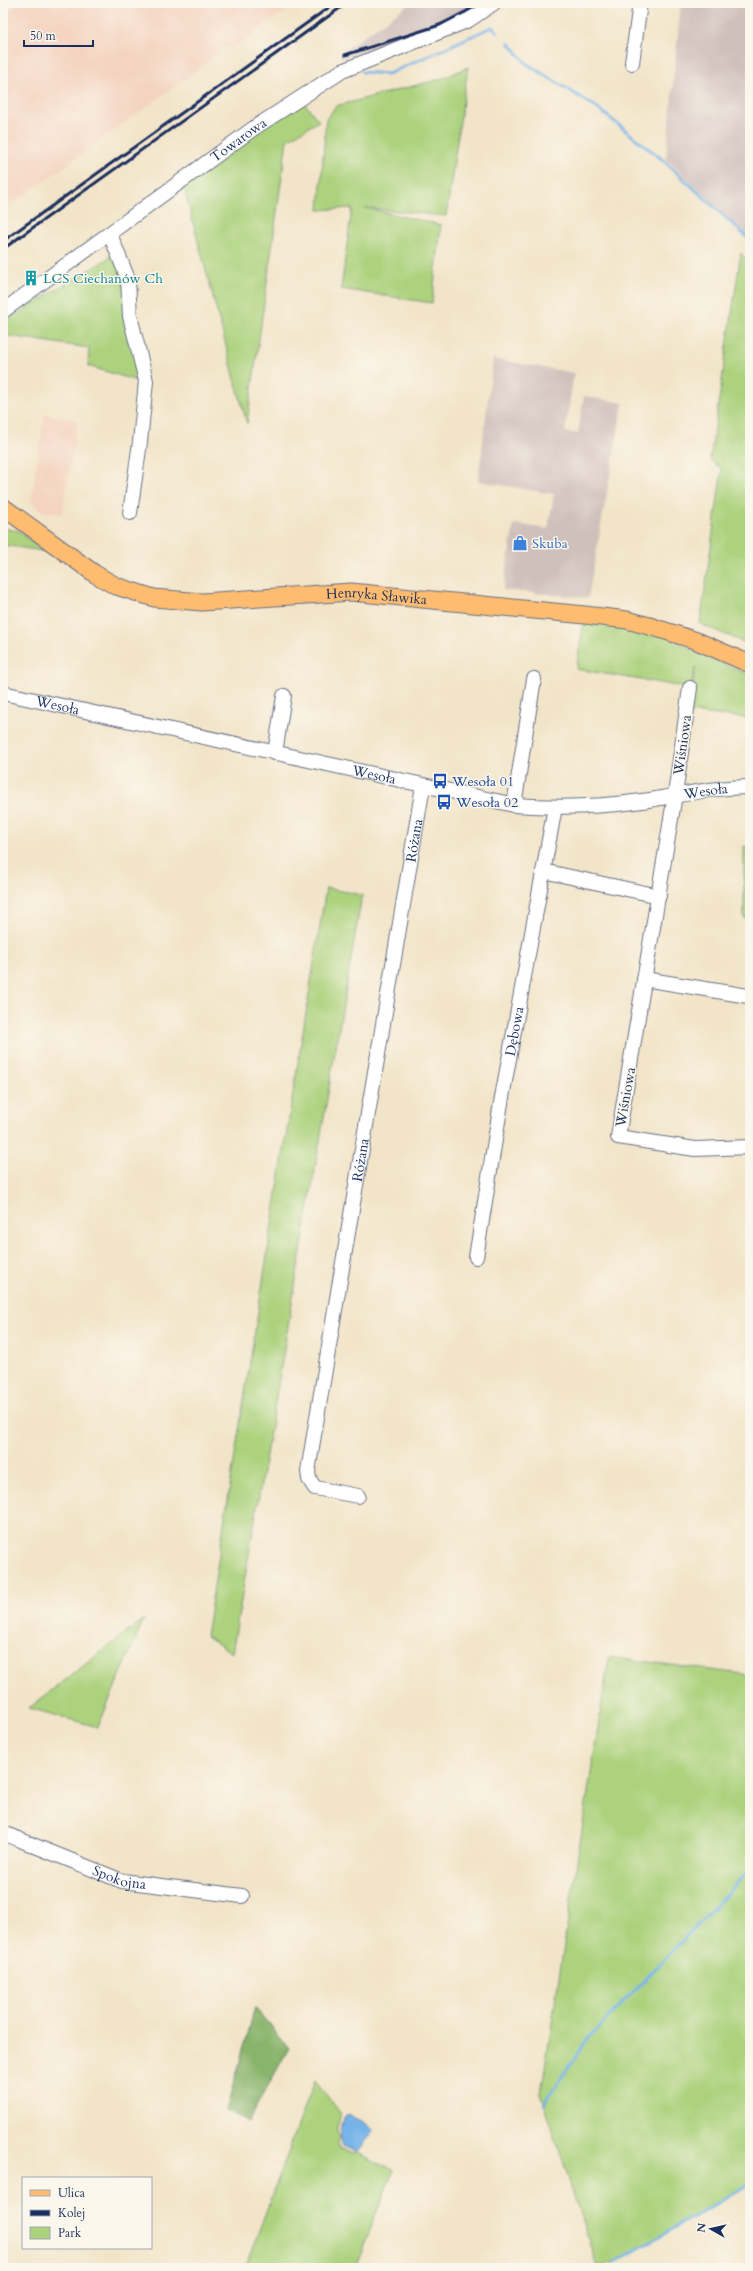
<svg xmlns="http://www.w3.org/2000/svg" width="753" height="2271" viewBox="0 0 753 2271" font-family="Cardo,serif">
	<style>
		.built { fill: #f4d3c0 }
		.industrial { fill: #d0c0bc }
		.green { fill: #acd27d; stroke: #64806e }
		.forest { fill: #89b46c; stroke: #527265 }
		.water { fill: #75b3e8; stroke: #4871a3 }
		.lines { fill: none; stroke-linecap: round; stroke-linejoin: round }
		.stream { stroke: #75b3e8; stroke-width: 3 }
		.minor-casing { stroke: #666e83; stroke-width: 16 }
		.major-casing { stroke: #666e83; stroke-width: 19 }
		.minor { stroke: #fff; stroke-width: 14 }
		.major { stroke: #fdbc6f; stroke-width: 17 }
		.rail { stroke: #1b2f5e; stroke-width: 3 }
		.labels { text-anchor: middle; stroke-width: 3; stroke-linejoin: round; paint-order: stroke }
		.street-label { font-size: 14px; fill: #1b2f5e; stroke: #fbf7ec }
		.culture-label { font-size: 14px; fill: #0d838f; stroke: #fbf7ec; text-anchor: start }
		.shop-label { font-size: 14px; fill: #366cbe; stroke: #fbf7ec; text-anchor: start }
		.transit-label { font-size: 14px; fill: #164399; stroke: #fbf7ec; text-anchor: start }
	</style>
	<rect width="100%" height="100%" fill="#fbf7ec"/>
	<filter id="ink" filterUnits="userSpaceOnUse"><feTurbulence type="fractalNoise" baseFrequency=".025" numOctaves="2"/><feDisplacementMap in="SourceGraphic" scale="8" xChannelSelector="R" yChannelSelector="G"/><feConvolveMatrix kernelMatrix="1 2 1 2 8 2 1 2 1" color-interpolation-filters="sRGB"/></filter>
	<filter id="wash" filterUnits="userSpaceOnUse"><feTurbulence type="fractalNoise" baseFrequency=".012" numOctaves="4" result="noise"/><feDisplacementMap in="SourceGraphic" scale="16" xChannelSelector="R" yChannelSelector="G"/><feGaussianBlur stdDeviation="0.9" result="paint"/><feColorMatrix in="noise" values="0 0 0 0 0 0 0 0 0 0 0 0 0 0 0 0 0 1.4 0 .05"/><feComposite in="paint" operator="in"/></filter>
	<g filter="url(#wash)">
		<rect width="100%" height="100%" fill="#f2e4c8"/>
		<!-- built -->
		<path class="built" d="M21 3H296L233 48 224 46 200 68 3 211V13Z
			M45 414 78 420 62 514 42 511 31 501Z"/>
		<!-- industrial -->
		<path class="industrial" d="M411 3H486L471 12 422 34 341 59 340 53Z
			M681 3H750V240L666 159Z
			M493 359 574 373 565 432 578 434 584 396 623 403 588 598 503 590 514 524 548 529 554 494 478 481Z"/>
		<!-- green -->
		<path class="green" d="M468 67 446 216 366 208 441 225 432 303 341 289 352 208 319 210 326 119 336 106 444 78Z
			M300 98 319 121 287 140 247 424 182 181Z
			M117 253 144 383 88 366 89 348 3 335V322Z
			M741 253 750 266V645L700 624 722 469 710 460Z
			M3 528 19 531 43 551 3 545Z
			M585 615 653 627 698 653 750 675V718L687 712 696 667 690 688 576 669Z
			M744 846 750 848V919L744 918Z
			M326 888 362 895 232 1653 206 1636Z
			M144 1619 98 1727 29 1708Z
			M609 1657 750 1675V2184L615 2262 597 2267 541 2093Z
			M315 2080 341 2114 336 2131 339 2136 337 2142 340 2148 353 2154 358 2153 393 2170 355 2268H245Z"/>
		<!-- forest -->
		<path class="forest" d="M255 2008 289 2048 248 2122 226 2110Z"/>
		<!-- water -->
		<path class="water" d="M347 2115 367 2123 373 2130 360 2150 356 2152 342 2145C338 2136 340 2126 344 2117Z"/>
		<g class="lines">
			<!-- stream -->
			<path class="stream" d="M509 43 527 64 596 107 663 160 750 240
				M362 72 388 74 492 27 498 32
				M544 2104 585 2042 750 1870
				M615 2262 750 2184"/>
		</g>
	</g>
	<g filter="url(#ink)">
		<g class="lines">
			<!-- minor casing -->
			<g class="minor-casing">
				<g id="minor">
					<path d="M632 63 640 3"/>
					<path d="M110 234 128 279 130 316 146 381 140 442 130 513"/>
					<path id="s1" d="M3 311 254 128 342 71 469 20 494 3"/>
					<path d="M690 688 675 795 618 1137 695 1149 750 1147"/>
					<path id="s2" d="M3 693 514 805C556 808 600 807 642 801 678 796 713 787 750 787"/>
					<path d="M275 753 284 696"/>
					<path d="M514 805 534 679"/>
					<path d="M543 871 659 896"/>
					<path d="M644 979 748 996"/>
					<path id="s3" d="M476 1257 501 1103 555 807"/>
					<path id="s4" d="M358 1496 315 1488 309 1479 308 1471 423 786"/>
					<path id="s5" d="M3 1833 122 1881 242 1896"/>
				</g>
			</g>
			<!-- major casing -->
			<g class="major-casing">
				<g id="major">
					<path id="s6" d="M3 507 95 574 116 586 154 598 202 602 351 592 585 615 627 620 653 627 697 641 750 664"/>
				</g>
			</g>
			<!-- minor -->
			<use href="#minor" class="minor"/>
			<!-- major -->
			<use href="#major" class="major"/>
			<!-- rail -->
			<path class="rail" d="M345 55 440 25 482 3
				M3 241 335 3
				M3 249 347 3"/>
		</g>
	</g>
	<!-- icons -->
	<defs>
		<g id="building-bare" transform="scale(1.2)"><path d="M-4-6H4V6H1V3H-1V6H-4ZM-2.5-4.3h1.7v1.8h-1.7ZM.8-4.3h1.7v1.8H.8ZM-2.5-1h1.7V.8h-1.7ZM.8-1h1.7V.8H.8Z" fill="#0f9aa8" stroke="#fbf7ec" stroke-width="2.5" paint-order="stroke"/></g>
		<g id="shop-bare" transform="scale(1.2)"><path d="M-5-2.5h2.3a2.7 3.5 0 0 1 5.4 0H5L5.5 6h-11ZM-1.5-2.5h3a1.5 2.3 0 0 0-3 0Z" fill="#3f7fe0" stroke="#fbf7ec" stroke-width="2.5" paint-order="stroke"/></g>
		<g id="bus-bare" transform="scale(1.2)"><path d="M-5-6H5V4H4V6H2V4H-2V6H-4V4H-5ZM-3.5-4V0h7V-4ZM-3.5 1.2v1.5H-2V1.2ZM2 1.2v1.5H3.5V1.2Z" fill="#1a4fb4" stroke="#fbf7ec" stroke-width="2.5" paint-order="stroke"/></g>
	</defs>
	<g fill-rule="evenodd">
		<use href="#building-bare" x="31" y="278"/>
		<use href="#shop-bare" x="520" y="543"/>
		<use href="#bus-bare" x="440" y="781"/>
		<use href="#bus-bare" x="444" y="802"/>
	</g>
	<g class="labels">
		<!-- street labels -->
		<g class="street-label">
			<text dy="5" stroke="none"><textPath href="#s1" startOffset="291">Towarowa</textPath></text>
			<text dy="5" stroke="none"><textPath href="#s6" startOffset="401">Henryka Sławika</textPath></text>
			<text dy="5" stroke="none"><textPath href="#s2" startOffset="56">Wesoła</textPath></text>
			<text transform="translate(682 745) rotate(-82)" y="5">Wiśniowa</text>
			<text dy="5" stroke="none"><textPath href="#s2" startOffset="380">Wesoła</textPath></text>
			<text dy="5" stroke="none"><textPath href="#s2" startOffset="716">Wesoła</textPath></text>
			<text dy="5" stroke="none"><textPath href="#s4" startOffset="702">Różana</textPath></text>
			<text dy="5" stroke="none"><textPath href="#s3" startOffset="229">Dębowa</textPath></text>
			<text transform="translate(625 1097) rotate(-80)" y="5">Wiśniowa</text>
			<text dy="5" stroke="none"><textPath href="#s4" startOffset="378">Różana</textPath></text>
			<text dy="5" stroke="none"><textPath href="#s5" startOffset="125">Spokojna</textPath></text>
		</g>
		<!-- culture labels -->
		<g class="culture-label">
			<text x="43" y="283">LCS Ciechanów Ch</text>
		</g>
		<!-- shop labels -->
		<g class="shop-label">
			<text x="532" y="548">Skuba</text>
		</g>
		<!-- transit labels -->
		<g class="transit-label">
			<text x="452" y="786">Wesoła 01</text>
			<text x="456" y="807">Wesoła 02</text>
		</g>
	</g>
	<!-- margin -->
	<rect width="753" height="2271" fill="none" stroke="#fbf7ec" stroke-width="16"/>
	<!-- legend -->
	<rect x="22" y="2177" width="130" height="72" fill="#fbf7ec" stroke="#a1a7b3"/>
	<rect x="30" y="2190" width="20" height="6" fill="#fdbc6f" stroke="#a1a7b3"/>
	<text x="58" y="2197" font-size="12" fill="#1b2f5e">Ulica</text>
	<rect x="30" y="2210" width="20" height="6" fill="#1b2f5e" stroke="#a1a7b3"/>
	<text x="58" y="2217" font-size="12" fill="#1b2f5e">Kolej</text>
	<rect x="30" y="2227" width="20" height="12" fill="#acd27d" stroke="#a1a7b3"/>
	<text x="58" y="2237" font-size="12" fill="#1b2f5e">Park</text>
	<!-- north arrow -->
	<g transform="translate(711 2229) rotate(278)" stroke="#fbf7ec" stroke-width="3" paint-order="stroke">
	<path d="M0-3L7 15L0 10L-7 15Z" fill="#1b2f5e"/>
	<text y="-6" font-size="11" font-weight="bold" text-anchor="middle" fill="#1b2f5e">N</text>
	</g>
	<!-- scale -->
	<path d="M24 40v6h69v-6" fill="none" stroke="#1b2f5e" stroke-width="2"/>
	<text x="30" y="40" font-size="12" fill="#1b2f5e" stroke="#fbf7ec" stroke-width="3" paint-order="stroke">50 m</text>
</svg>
